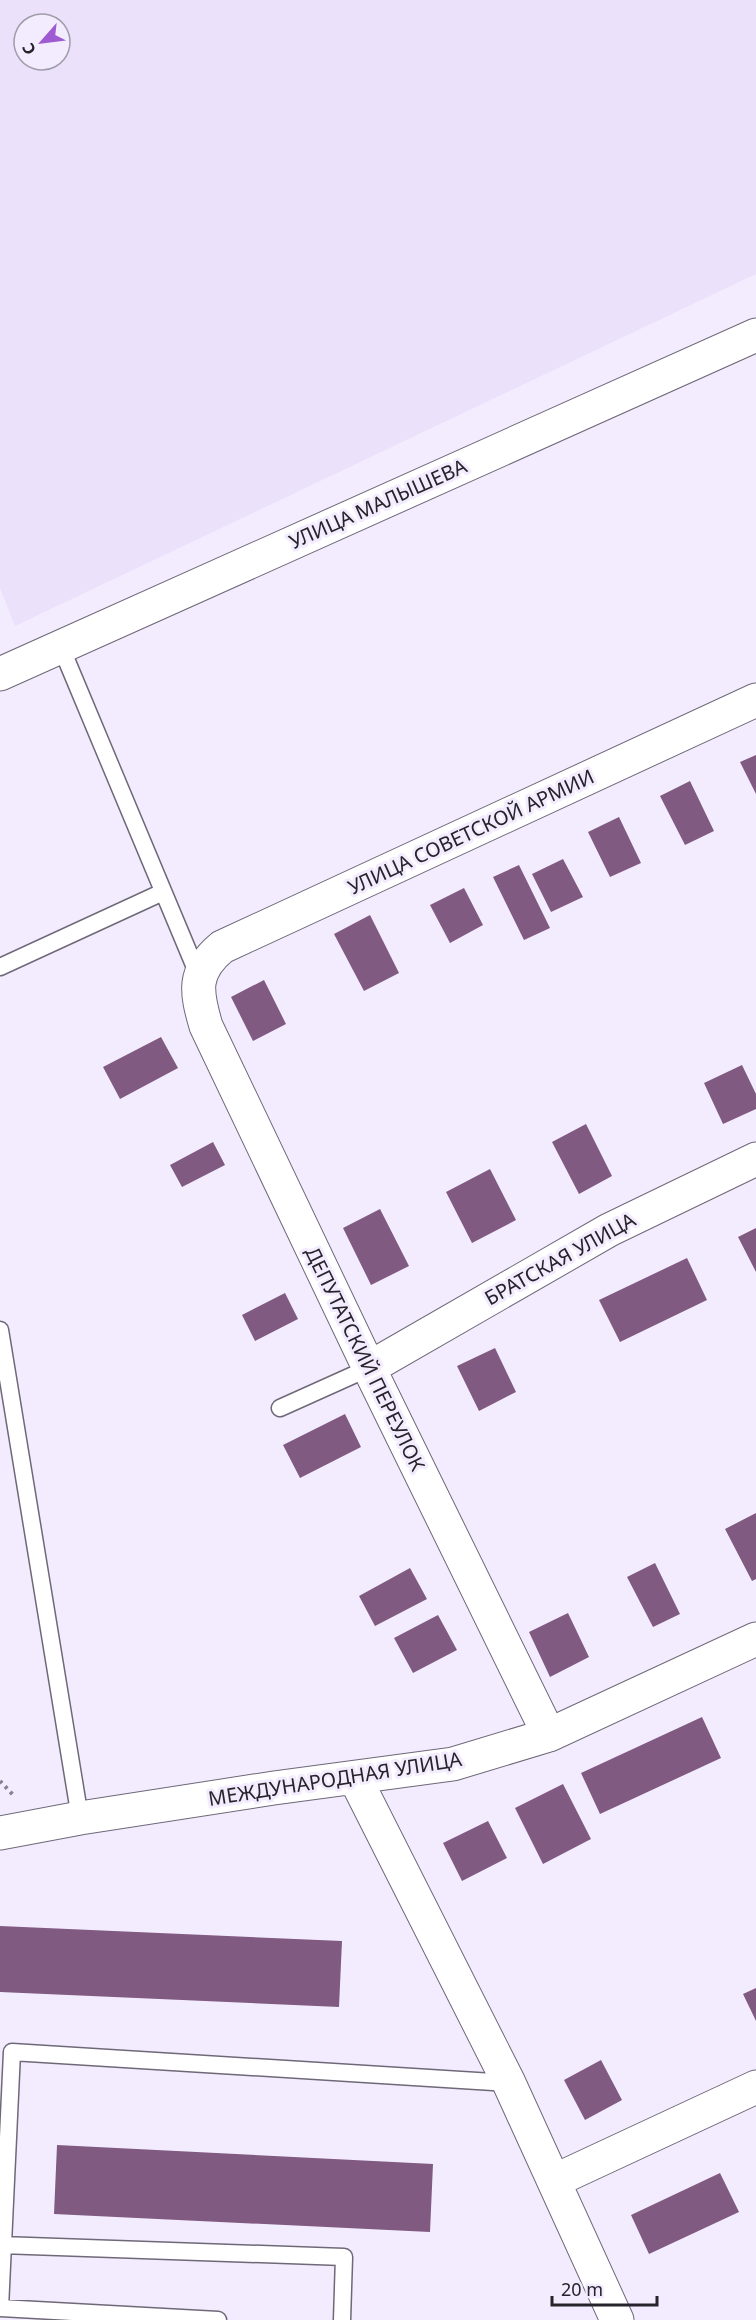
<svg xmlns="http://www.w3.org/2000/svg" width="756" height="2320" viewBox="0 0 756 2320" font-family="'Noto Sans',sans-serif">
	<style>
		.built { fill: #ebe1fb; fill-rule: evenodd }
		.building { fill: #805a81 }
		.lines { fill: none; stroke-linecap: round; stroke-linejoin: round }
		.service-casing { stroke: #6f6878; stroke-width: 19 }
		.minor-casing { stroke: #6f6878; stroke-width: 35 }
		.path { stroke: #87828e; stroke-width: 4; stroke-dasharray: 3 4.5; stroke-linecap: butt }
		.service { stroke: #fff; stroke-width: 16 }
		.minor { stroke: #fff; stroke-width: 33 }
		.labels { text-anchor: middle; stroke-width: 6; stroke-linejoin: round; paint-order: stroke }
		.street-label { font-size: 20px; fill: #26242a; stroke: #f3ecff }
	</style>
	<rect width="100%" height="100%" fill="#f3ecff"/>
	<!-- built -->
	<path class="built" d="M0 0H756V274L15 626 0 588ZM24 24H60V60H24Z"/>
	<!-- building -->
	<path class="building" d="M756 755V794L740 762Z
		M690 781 714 831 685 845 660 796Z
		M619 817 641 863 610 877 588 832Z
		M563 859 583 897 551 912 532 874Z
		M519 865 550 928 524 940 493 877Z
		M464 888 483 925 450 943 430 905Z
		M370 915 399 973 364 991 334 934Z
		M264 980 286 1024 253 1041 231 997Z
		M161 1037 178 1068 120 1099 103 1067Z
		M742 1065 756 1094V1109L723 1124 704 1083Z
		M586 1124 612 1176 579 1194 552 1142Z
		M213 1142 225 1165 182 1187 170 1165Z
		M490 1169 516 1220 472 1243 446 1192Z
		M380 1209 409 1266 371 1285 343 1228Z
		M756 1228V1272L738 1237Z
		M687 1258 707 1300 620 1342 599 1300Z
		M285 1293 298 1319 255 1341 242 1315Z
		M495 1348 516 1392 479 1411 457 1366Z
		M345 1414 361 1447 300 1478 283 1445Z
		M756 1513V1579L752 1581 725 1529Z
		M655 1563 680 1614 653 1627 627 1577Z
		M410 1568 427 1599 375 1626 359 1596Z
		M568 1613 589 1657 550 1677 529 1632Z
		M438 1615 457 1650 413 1673 394 1638Z
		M702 1717 721 1758 600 1814 581 1773Z
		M563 1784 591 1839 543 1864 515 1808Z
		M488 1821 507 1858 462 1881 443 1843Z
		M0 1926 342 1941 339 2007 0 1992Z
		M756 1988V2021L743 1994Z
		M601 2060 622 2100 585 2120 564 2080Z
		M57 2145 433 2164 430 2232 54 2214Z
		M720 2173 739 2212 649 2254 631 2215Z"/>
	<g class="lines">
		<!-- service casing -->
		<g class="service-casing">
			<path id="service" d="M61 647 199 977
				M0 967 163 892
				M0 1330 80 1818
				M280 1408 369 1368
				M1 2245 344 2257 342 2320
				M218 2320 0 2308 12 2052 509 2083"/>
		</g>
		<!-- minor casing -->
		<g class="minor-casing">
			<path id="minor" d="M0 674 756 335
				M369 1368 609 1230 756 1159
				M549 1735 369 1368 206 1026C196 992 192 972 222 947L756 700
				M355 1778 509 2083 617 2320
				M0 1833 80 1818 274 1788 453 1764 549 1735 756 1639
				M554 2181 756 2087"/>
		</g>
		<!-- path -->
		<path class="path" d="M0 1781 14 1796"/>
		<!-- service -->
		<use href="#service" class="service"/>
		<!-- minor -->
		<use href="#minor" class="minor"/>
	</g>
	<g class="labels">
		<!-- street labels -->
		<g class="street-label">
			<text transform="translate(378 504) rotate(-24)" y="7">УЛИЦА МАЛЫШЕВА</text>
			<text transform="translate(471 832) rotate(-25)" y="7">УЛИЦА СОВЕТСКОЙ АРМИИ</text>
			<text transform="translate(560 1259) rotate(-29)" y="7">БРАТСКАЯ УЛИЦА</text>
			<text transform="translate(365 1359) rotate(64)" y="7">ДЕПУТАТСКИЙ ПЕРЕУЛОК</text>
			<text transform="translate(335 1779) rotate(-9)" y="7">МЕЖДУНАРОДНАЯ УЛИЦА</text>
		</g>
	</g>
	<!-- north arrow -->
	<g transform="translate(42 42) rotate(242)"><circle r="28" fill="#f3ecff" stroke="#a19caa" stroke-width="1.5"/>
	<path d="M0-4.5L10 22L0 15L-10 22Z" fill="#9e5bd1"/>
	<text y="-9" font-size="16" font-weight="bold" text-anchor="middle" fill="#26242a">С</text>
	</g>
	<!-- scale -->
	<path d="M552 2296v9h105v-9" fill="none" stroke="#26242a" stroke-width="3"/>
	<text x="561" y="2296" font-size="18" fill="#26242a" stroke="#f3ecff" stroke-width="4.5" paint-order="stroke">20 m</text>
</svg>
